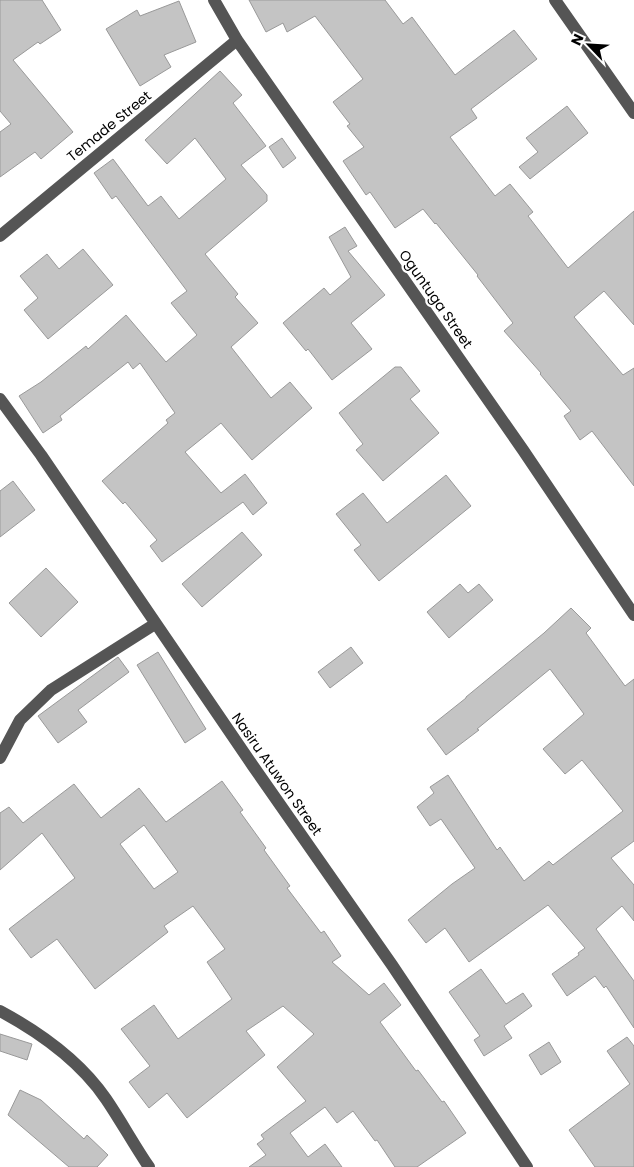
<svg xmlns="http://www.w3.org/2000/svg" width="634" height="1167" viewBox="0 0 634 1167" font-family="Poppins,sans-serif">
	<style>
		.building { fill: #c4c4c4; stroke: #999; fill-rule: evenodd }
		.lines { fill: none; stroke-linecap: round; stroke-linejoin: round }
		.minor { stroke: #555; stroke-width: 12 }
		.labels { text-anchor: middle; stroke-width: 4.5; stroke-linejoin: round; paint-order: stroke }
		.street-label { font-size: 14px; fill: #000; stroke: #fff }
	</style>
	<rect width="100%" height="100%" fill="#fff"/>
	<!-- building -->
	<path class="building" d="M0 0H42L61 30 40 44 38 42 13 60 73 132 41 159 35 152 0 177V132L11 124 0 111Z
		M249 0H385L403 24 412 17 455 75 514 30 537 59 471 109 477 118 450 137 495 196 510 184 533 212 528 216 568 268 634 211V325L604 291 574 317 623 375 634 368V486L592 431 580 440 564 416 571 411 540 374 541 373 504 331 513 323 477 276 478 275 436 223 435 224 423 209 395 228 370 192 366 195 343 161 364 147 347 126 350 124 333 102 363 79 315 16 287 32 283 23 266 32Z
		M179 1 196 42 164 55 171 67 140 86 106 29 137 10 140 16Z
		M220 71 242 95 233 103 266 146 241 165 267 195V201L205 254 238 294 235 297 258 323 231 347 271 398 290 382 312 408 252 460 221 423 185 452 221 493 245 474 267 503 253 515 243 502 162 562 150 546 157 540 125 502 123 504 102 481 168 423 166 420 175 413 140 363 133 369 128 362 60 416 62 420 43 433 19 396 41 382 86 346 88 349 126 315 166 362 197 335 171 303 187 291 116 196 112 199 94 173 113 159 148 206 161 196 179 219 226 179 195 138 167 164 145 140Z
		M567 106 588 133 530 179 519 167 538 152 526 138Z
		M282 138 296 158 283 168 269 147Z
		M345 227 357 246 348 251 385 295 351 323 372 349 332 380 308 349 306 351 283 323 324 288 330 295 351 277 329 237Z
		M83 249 113 285 48 339 24 310 38 298 20 276 47 254 59 269Z
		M395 367H401L420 391 410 399 439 433 383 481 356 450 363 444 339 413Z
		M446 475 471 506 379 581 354 550 361 545 336 514 363 493 387 523Z
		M13 481 35 510 0 537V491Z
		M242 532 262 555 202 607 182 584Z
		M46 568 78 602 41 637 9 603Z
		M460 584 468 593 479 584 493 600 449 638 427 612Z
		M571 608 591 628 586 633 625 686 634 679V841L611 858 634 885V921L622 906 596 929 634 981V1028L606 986 604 988 595 976 567 996 552 974 579 955 578 953 585 948 548 905 469 962 445 928 426 943 408 920 452 884 475 868 441 819 430 826 417 807 434 793 430 787 448 775 497 850 500 847 524 881 549 861 553 865 623 811 582 760 565 774 543 749 584 714 550 669 477 729 479 730 446 755 427 729 466 698V697L544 633Z
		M351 647 363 663 330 688 318 672Z
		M158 652 206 729 185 743 137 665Z
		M118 657 129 672 78 710 87 722 58 743 38 716Z
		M222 781 243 810 240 812 266 848 264 850 290 886 287 888 321 933 324 931 341 956 332 962 369 995 384 983 401 1005 380 1022 416 1071 418 1070 442 1102 444 1101 466 1133 417 1167H395L377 1140 375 1141 353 1111 337 1123 325 1107 290 1133 308 1157 325 1144 342 1167H249L266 1155 257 1144 264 1139 261 1135 306 1101 277 1067 314 1034 283 1006 246 1031 265 1055 187 1118 167 1093 149 1108 129 1082 150 1066 121 1029 154 1005 178 1039 232 999 207 962 225 949 193 906 164 926 168 932 95 989 57 939 31 958 9 929 75 878 42 833 0 870V813L9 807 23 823 74 784 101 818 139 788 166 822ZM144 825 178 872 154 889 120 844Z
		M481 969 506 1004 523 993 532 1006 504 1026 512 1038 484 1056 474 1040 480 1036 449 992Z
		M0 1034 32 1044 27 1060 0 1051Z
		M627 1037 634 1046V1167H595L569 1130 630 1084 607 1051Z
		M549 1042 561 1062 541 1075 529 1055Z
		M20 1090 41 1100 84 1139 87 1135 108 1155 97 1167H69L8 1115Z"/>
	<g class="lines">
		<!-- minor -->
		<path class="minor" d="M214 0 237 40 523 450 634 615
			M555 0 634 113
			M0 236 237 40
			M0 399 41 455 253 766 392 965 527 1167
			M0 758 20 720 51 690 155 624
			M0 1011C39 1032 80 1061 106 1099 121 1121 134 1145 149 1167"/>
	</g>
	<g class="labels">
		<!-- street labels -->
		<g class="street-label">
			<text transform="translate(109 126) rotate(-39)" y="5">Temade Street</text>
			<text transform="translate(436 299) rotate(55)" y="5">Oguntuga Street</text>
			<text transform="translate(277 774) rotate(55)" y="5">Nasiru Atuwon Street</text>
		</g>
	</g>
	<!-- north arrow -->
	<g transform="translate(589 45) rotate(295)" stroke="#ffffff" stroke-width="4" paint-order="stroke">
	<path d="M0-4L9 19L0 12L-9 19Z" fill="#000000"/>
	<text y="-8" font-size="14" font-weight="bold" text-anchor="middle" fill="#000000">N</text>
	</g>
</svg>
